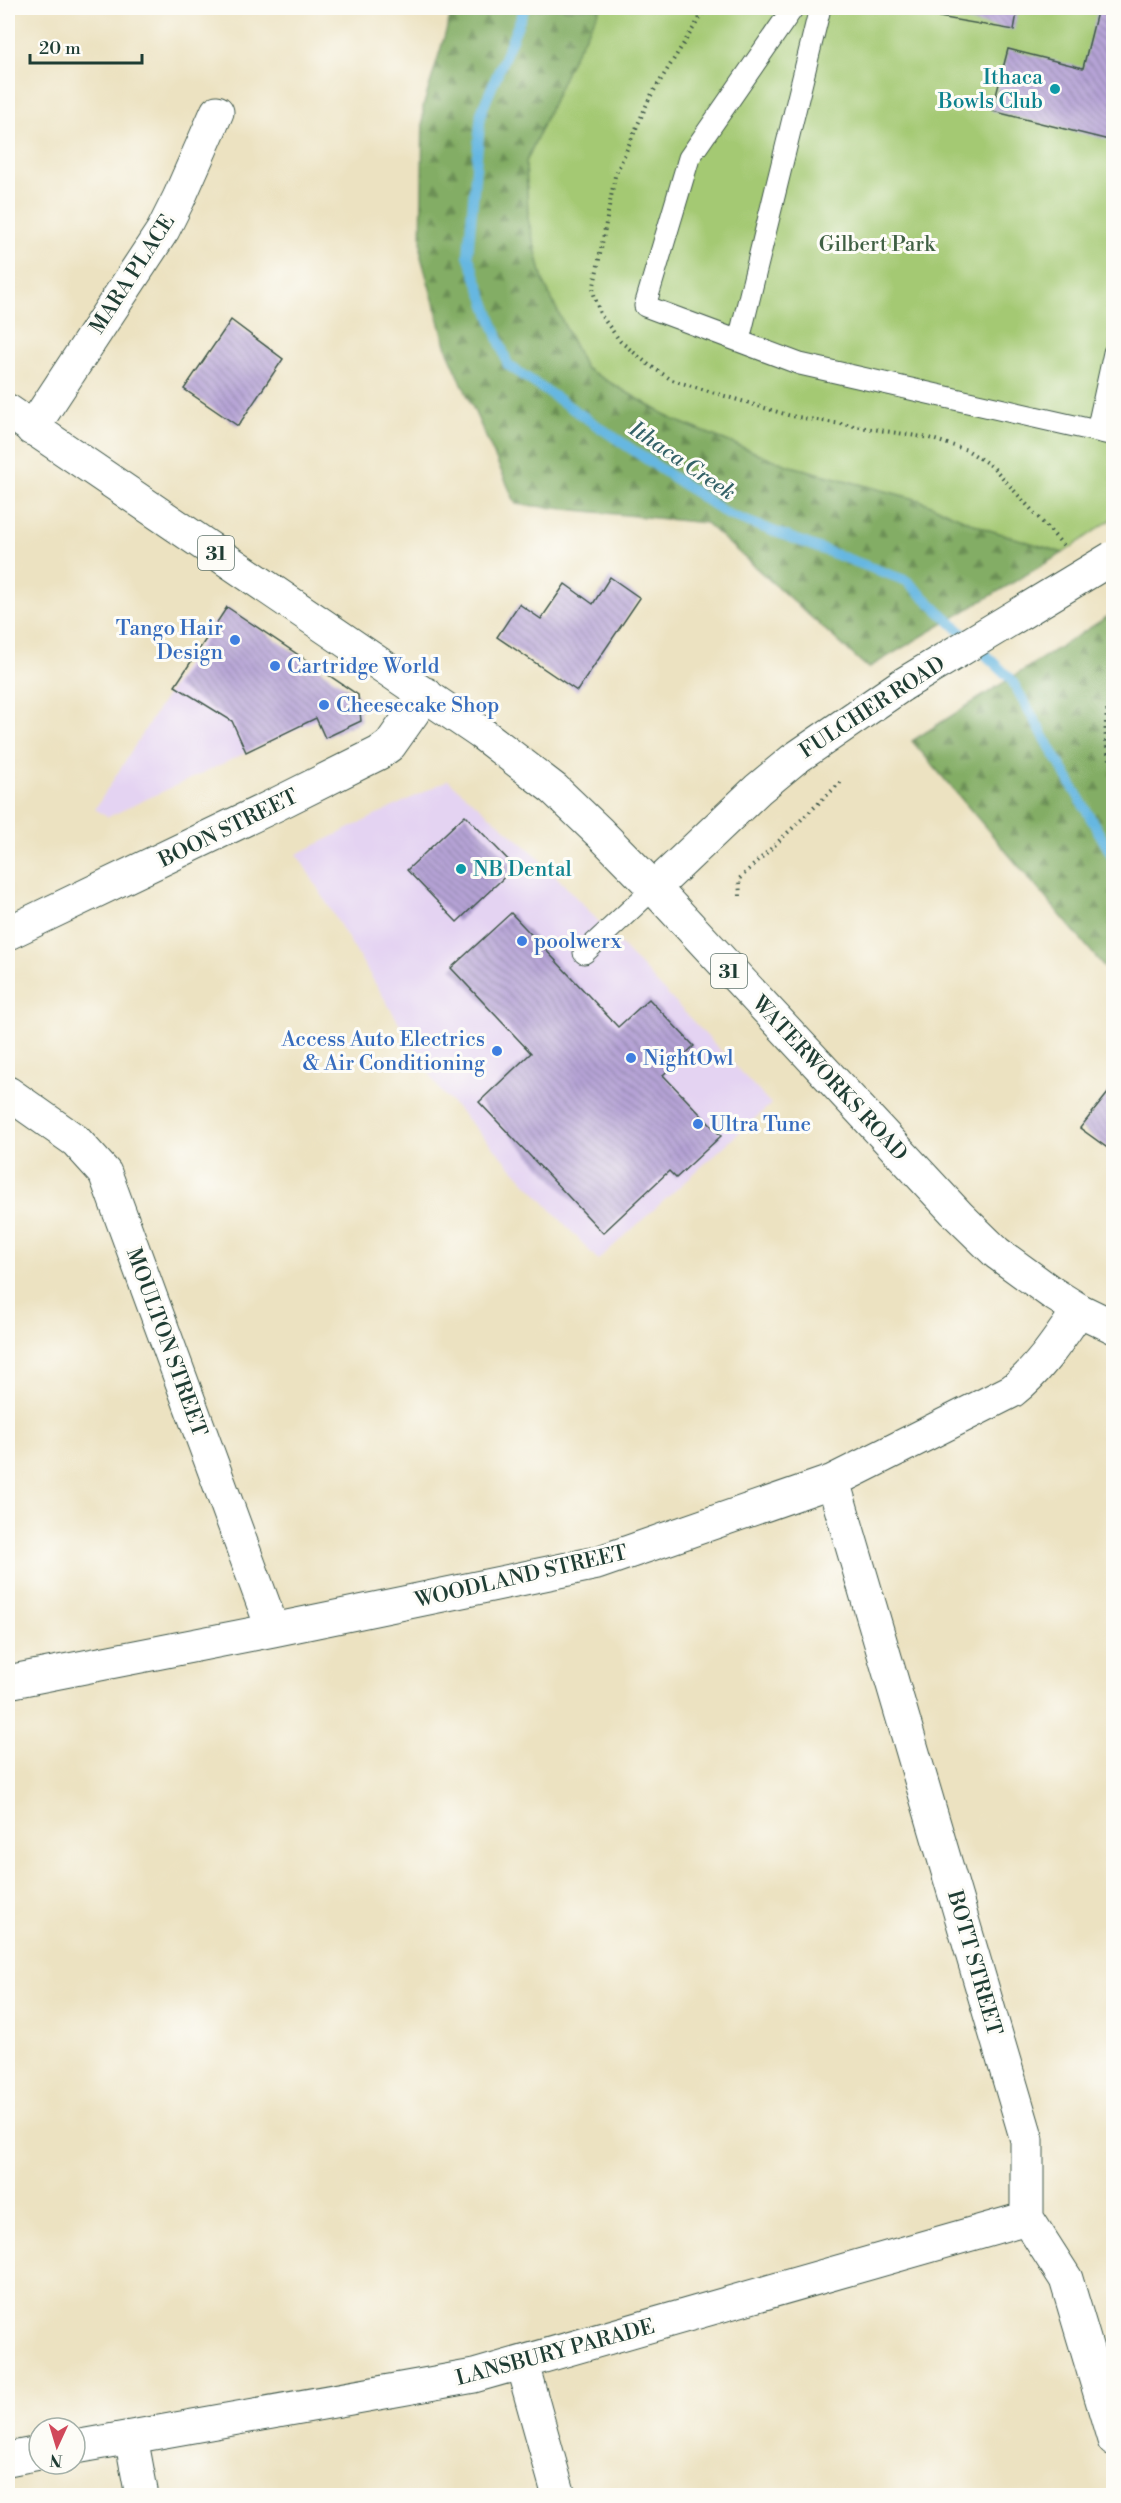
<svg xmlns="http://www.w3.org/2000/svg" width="1121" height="2503" viewBox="0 0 1121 2503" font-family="'Libre Bodoni',serif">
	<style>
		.built { fill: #e4d3f2 }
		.green { fill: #a4c973; stroke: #628354; stroke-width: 1.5 }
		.forest { fill: url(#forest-firs); stroke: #51754c; stroke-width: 1.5 }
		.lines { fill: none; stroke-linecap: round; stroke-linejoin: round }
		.stream { stroke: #66b7e1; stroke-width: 10 }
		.building { fill: url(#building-back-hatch) }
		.service-casing { stroke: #3e5649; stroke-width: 23 }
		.minor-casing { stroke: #3e5649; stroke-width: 35 }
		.tertiary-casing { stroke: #3e5649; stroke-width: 35 }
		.primary-casing { stroke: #3e5649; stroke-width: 35 }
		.path { stroke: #3e5649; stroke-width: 4; stroke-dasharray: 1.5 4.5; stroke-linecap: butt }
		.service { stroke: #fff; stroke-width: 21 }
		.minor { stroke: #fff; stroke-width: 33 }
		.tertiary { stroke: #fff; stroke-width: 33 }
		.primary { stroke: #fff; stroke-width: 33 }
		.tertiary-bridge-casing { stroke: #3e5649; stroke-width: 35; stroke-linecap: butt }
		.tertiary-bridge { stroke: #fff; stroke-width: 33 }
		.culture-dot { fill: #0f9aa8; stroke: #fdfcf7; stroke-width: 2 }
		.shop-dot { fill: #3f7fe0; stroke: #fdfcf7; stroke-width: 2 }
		.labels { text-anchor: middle; stroke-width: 6; stroke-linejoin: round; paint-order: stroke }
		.shield { fill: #fdfcf7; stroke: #62766e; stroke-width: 1.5 }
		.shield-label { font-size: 20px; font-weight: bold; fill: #1f3d34 }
		.culture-label { font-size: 21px; fill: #0d838f; stroke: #fdfcf7; text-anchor: end }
		.park-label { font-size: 21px; fill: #406044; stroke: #fdfcf7 }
		.street-label { font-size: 21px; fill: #1f3d34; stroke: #fdfcf7 }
		.shop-label { font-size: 21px; fill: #366cbe; stroke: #fdfcf7; text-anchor: start }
		.water-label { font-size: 22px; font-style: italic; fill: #346268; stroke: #fdfcf7 }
	</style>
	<defs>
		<pattern id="forest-firs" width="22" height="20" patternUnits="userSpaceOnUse" patternTransform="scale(1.5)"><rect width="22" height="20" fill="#83ad65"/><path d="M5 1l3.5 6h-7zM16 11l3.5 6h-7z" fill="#6b8e54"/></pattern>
		<pattern id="building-back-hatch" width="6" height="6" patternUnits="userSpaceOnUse" patternTransform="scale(1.5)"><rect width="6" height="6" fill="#b6a3d6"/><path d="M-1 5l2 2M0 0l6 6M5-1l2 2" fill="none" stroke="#9386ae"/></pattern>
	</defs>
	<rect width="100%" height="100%" fill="#fdfcf7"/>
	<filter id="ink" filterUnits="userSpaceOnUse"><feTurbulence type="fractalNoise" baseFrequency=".0167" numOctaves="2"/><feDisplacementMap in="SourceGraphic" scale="12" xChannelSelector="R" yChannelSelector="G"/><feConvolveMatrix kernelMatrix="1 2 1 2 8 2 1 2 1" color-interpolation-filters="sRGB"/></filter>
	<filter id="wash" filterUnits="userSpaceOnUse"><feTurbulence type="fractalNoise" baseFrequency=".008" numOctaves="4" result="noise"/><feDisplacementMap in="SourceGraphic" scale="24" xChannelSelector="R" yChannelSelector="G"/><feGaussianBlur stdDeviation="1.35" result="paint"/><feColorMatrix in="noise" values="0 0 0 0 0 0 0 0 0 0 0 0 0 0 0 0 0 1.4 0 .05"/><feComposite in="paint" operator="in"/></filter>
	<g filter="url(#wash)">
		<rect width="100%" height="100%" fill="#ece2c1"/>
		<!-- built -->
		<path class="built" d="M214 620 337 700 336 711 108 817 95 809Z
			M448 780 535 854 771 1104 598 1260 439 1089 297 854Z"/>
		<!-- green -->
		<path class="green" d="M601 8H1113V518L1063 553 986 529 919 500 787 465 674 420 585 368 543 281 528 219 526 162 573 57Z"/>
		<!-- forest -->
		<path class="forest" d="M453 8H601L573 57 526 162 528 219 543 281 585 368 674 420 787 465 919 500 986 529 1063 553 868 668 706 523 516 504 448 352 421 257 423 107Z
			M1113 613V977L912 741Z"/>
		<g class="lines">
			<!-- stream -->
			<path class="stream" d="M525 8 481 113 468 255 508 365 727 514 907 581 1011 679 1114 859"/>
		</g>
		<g id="blocks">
			<!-- building -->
			<path class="building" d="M887 8H1018L1014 30Z
				M1098 8 1113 10V141L992 111 1008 49 1083 68Z
				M231 320 283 359 238 426 184 389Z
				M610 577 640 598 577 691 497 637 519 604 541 619 565 584 593 604Z
				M227 607 358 695 361 721 325 738 316 718 246 752 232 721 175 686Z
				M465 815 515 867 457 922 407 870Z
				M511 913 618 1027 649 999 694 1046 663 1075 721 1136 676 1178 669 1171 603 1233 479 1102 531 1053 451 968Z
				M1113 1087V1152L1080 1128Z"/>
		</g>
	</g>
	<g filter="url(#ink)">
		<use href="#blocks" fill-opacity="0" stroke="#3e5649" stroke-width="1.5"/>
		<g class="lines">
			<!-- service casing -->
			<g class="service-casing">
				<path id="service" d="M793 8 689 158 645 306 800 364 1114 435
					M739 340 820 8
					M1097 431 1114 353
					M584 953 654 888"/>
			</g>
			<!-- minor casing -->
			<g class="minor-casing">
				<path id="minor" d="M32 429 163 230 179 198 217 112
					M8 933 275 805 379 753 390 745 426 694
					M8 1093 76 1141 105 1173 273 1630
					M833 1481 1027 2140V2218L1066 2279 1114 2440
					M8 1682 273 1630 597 1563 833 1481 1012 1391C1040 1369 1059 1339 1079 1310
					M522 2364 559 2496
					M131 2437 142 2496
					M75 2447 474 2376 1027 2218
					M8 2459 39 2453"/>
			</g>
			<!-- tertiary casing -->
			<g class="tertiary-casing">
				<path id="tertiary" d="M654 888 758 789 793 760 902 685"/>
			</g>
			<!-- primary casing -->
			<g class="primary-casing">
				<path id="primary" d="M8 411 481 733 554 789 600 833 654 888 958 1215 997 1253 1052 1293 1079 1310 1114 1327"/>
			</g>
			<!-- path -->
			<path class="path" d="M706 8 650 97 615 176 593 291 600 314 620 341 649 365 672 380 791 416 929 438 967 450 993 467 1063 545
				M1114 681C1106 710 1100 741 1114 769
				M740 896 739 879 843 780"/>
			<!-- service -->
			<use href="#service" class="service"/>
			<!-- minor -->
			<use href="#minor" class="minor"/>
			<!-- tertiary -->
			<use href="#tertiary" class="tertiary"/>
			<!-- primary -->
			<use href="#primary" class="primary"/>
			<!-- tertiary-bridge casing -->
			<g class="tertiary-bridge-casing">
				<path id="tertiary-bridge" d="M902 685 1112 558"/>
			</g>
			<!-- tertiary-bridge -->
			<use href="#tertiary-bridge" class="tertiary-bridge"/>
		</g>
	</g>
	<!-- markers -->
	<g class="culture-dot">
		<circle cx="1055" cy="89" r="6"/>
		<circle cx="461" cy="869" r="6"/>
	</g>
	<g class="shop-dot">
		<circle cx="235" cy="640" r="6"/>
		<circle cx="275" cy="666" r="6"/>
		<circle cx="324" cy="705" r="6"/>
		<circle cx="522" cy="941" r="6"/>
		<circle cx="497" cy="1051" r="6"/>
		<circle cx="631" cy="1058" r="6"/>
		<circle cx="698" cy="1124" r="6"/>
	</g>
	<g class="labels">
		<!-- shield labels -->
		<g class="shield">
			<rect x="198" y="536" width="36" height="34" rx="4.5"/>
			<rect x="711" y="954" width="36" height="34" rx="4.5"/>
		</g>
		<g class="shield-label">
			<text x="216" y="560">31</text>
			<text x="729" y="978">31</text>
		</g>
		<!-- culture labels -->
		<g class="culture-label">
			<text x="1043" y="84">Ithaca<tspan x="1043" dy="24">Bowls Club</tspan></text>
			<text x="473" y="876" text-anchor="start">NB Dental</text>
		</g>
		<!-- park labels -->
		<g class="park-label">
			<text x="877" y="251">Gilbert Park</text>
		</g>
		<!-- street labels -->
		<g class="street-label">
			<text transform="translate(132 274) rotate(-57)" y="7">MARA PLACE</text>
			<text transform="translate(872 707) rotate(-33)" y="7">FULCHER ROAD</text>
			<text transform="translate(228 828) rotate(-26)" y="7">BOON STREET</text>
			<text transform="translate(830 1078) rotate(47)" y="7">WATERWORKS ROAD</text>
			<text transform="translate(167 1342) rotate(70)" y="7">MOULTON STREET</text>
			<text transform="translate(521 1576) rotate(-13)" y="7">WOODLAND STREET</text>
			<text transform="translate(975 1963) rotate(74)" y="7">BOTT STREET</text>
			<text transform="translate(555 2352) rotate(-15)" y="7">LANSBURY PARADE</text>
		</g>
		<!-- shop labels -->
		<g class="shop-label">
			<text x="223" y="635" text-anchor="end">Tango Hair<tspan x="223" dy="24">Design</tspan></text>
			<text x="287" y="673">Cartridge World</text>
			<text x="336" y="712">Cheesecake Shop</text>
			<text x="534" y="948">poolwerx</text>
			<text x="485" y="1046" text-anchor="end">Access Auto Electrics<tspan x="485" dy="24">&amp; Air Conditioning</tspan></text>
			<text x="643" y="1065">NightOwl</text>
			<text x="710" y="1131">Ultra Tune</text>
		</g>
		<!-- water labels -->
		<g class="water-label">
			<text transform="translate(683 460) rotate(34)" y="8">Ithaca Creek</text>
		</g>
	</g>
	<!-- margin -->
	<rect width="1121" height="2503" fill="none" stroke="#fdfcf7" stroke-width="30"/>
	<!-- north arrow -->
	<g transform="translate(57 2446) rotate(184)"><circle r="28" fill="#fdfcf7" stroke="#a4b0a9" stroke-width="1.5"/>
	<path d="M0-4.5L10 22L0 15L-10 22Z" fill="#d1495b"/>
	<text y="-9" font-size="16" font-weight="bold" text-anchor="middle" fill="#1f3d34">N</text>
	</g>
	<!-- scale -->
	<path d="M30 54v9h112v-9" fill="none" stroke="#1f3d34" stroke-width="3"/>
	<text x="39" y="54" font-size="18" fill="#1f3d34" stroke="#fdfcf7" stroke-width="4.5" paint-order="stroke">20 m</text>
</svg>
